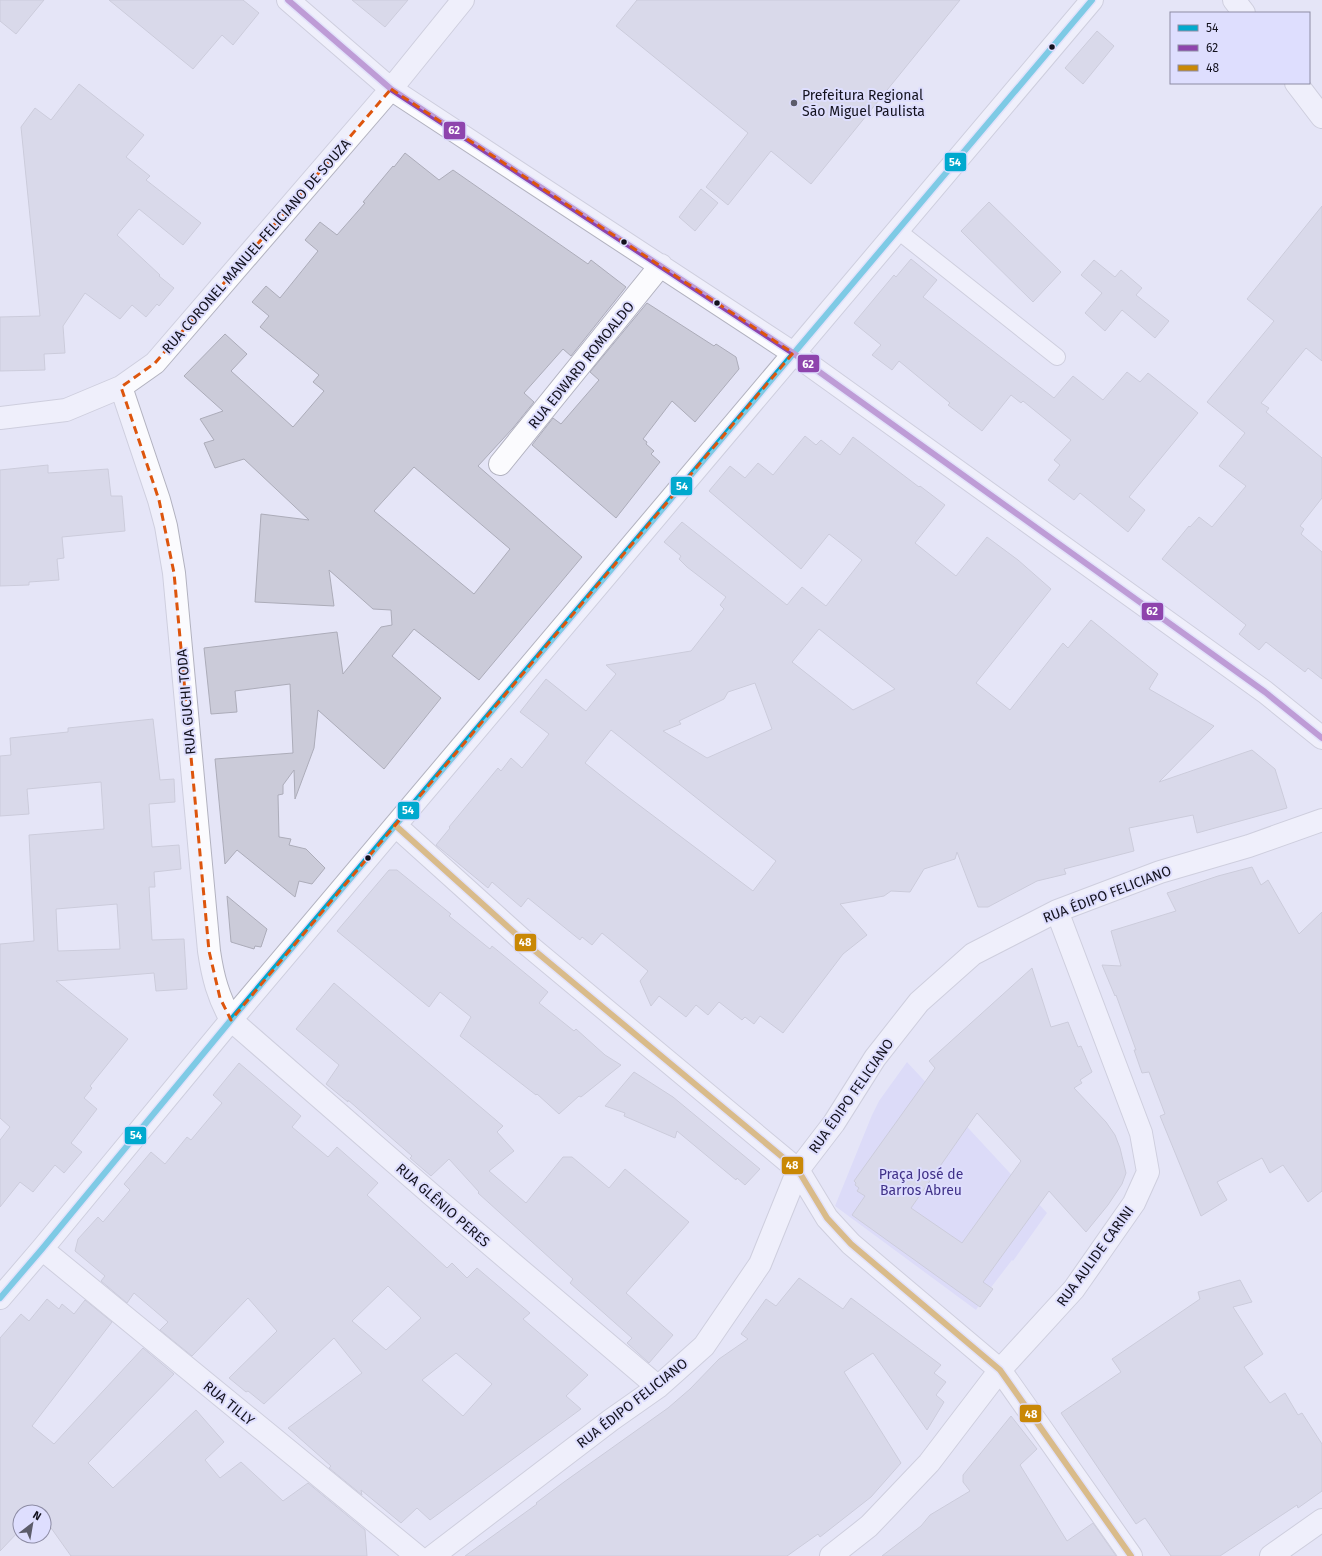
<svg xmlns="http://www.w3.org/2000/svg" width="1322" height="1556" viewBox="0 0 1322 1556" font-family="'Fira Sans',sans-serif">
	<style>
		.green { fill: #d0cef9 }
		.building { fill: #cbcbd9; stroke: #acacb9; fill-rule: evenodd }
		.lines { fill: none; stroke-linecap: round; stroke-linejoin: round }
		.service-casing { stroke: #b2b2bf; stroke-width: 18 }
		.minor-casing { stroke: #b2b2bf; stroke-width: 24 }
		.tertiary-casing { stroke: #b2b2bf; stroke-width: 24 }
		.service { stroke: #fbfbfe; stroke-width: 16 }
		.minor { stroke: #fbfbfe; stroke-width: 22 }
		.tertiary { stroke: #fbfbfe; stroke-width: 22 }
		.bus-1-casing { stroke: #dedefe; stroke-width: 9 }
		.bus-2-casing { stroke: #dedefe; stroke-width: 9 }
		.bus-3-casing { stroke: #dedefe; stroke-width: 9 }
		.bus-1 { stroke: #00a9ce; stroke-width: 6 }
		.bus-2 { stroke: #8e44ad; stroke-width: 6 }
		.bus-3 { stroke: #c98806; stroke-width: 6 }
		.marked { fill: none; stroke: #dd550d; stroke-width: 3; stroke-dasharray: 8 5; stroke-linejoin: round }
		.bus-dot { fill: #13121e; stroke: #dedefe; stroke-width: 1.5 }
		.poi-dot { fill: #5c5c6a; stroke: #dedefe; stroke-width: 1.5 }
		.labels { text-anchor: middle; stroke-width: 4; stroke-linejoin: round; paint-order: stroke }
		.poi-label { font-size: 14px; fill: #13121e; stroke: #dedefe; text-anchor: start }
		.street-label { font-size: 14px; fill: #13121e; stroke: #dedefe }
		.park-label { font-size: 14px; fill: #403188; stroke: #dedefe }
		.line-badge { stroke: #dedefe; stroke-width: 1.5 }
		.badge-label { font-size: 11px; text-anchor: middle; font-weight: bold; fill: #fff }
	</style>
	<rect width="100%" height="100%" fill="#e5e5f7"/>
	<!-- green -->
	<path class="green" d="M907 1062 1047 1213 1013 1261 1012 1260 986 1294 976 1310 835 1206 872 1115 879 1101Z"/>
	<!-- building -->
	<path class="building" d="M0 0H44L16 34 0 21Z
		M109 0H243L259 13 233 45 222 35 193 69Z
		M352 0H408L385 27Z
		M637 0H960L811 184 771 151 728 205 706 187 748 133 616 26Z
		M1097 31 1114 46 1083 84 1065 68Z
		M79 84 144 135 126 157 150 176 146 180 201 223 183 245 139 209 117 235 160 275 159 276 174 288 159 306 157 304 146 317 132 305 120 319 85 293 63 326 65 353 44 354 45 370 0 371V317L40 316 21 127 35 108 51 120Z
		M405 153 439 180 453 170 588 264 591 260 626 287 571 356 563 349 524 393 534 402 513 428 478 466 582 557 479 680 414 629 392 656 441 698 384 769 318 710 314 748 295 799 294 770 283 785V794L278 795 279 837 291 839 289 845 306 849 325 868 312 884 299 881 295 897 237 850 225 864 215 759 293 753 290 684 235 691 237 712 211 714 204 648 337 632 343 674 381 627 392 625 391 610 373 609 329 570 334 606 255 602 261 514 309 520 244 459 215 468 204 443 214 440 200 419 223 411 184 376 225 334 247 354 231 371 293 427 324 391 313 382 319 375 260 327 269 316 252 302 266 286 280 298 318 251 305 240 320 222 337 235 365 203 363 202 393 166 394 167ZM414 467 510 549 474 594 374 511Z
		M701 189 718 203 695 231 679 217Z
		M989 202 1061 272 1033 302 961 231Z
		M1322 206V361L1306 348 1261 403 1269 408 1266 412 1322 458V498L1300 526 1304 529 1301 534 1322 552V679L1308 668 1305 672 1266 642 1259 650 1239 634 1246 625 1162 559 1189 526 1190 527 1199 517 1212 527 1246 486 1219 466 1245 433 1207 402 1274 321 1247 299Z
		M911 259 937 280 923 297 1054 398 1073 376 1103 400 1127 372 1140 382 1148 373 1198 413 1129 497 1145 510 1128 532 1080 493 1074 500 1048 480 1060 465 1054 460 1071 440 1023 401 1021 403 1011 395 982 431 948 405 950 403 899 361 892 370 872 355 881 345 854 323 894 275 896 277Z
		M1094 260 1115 277 1121 270 1142 288 1136 295 1169 321 1155 338 1122 310 1105 331 1085 313 1102 293 1081 275Z
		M647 303 714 346 716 344 736 357 739 369 695 422 672 401 643 439 647 442 646 444 654 451 651 454 660 462 616 518 532 445 553 418 561 424 599 380 590 372Z
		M805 436 816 445 821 440 840 455 853 437 919 487 920 486 945 505 915 543 956 576 987 537 1018 560 1051 589 976 683 1010 710 1063 643 1068 648 1091 620 1158 674 1149 689 1214 726 1159 782 1252 750 1275 769 1287 808 1197 833 1193 815 1129 828 1134 851 1064 869 1066 874 1037 881 988 907H978L957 852 955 859 924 869 910 892 891 891 884 896 840 904 867 935 843 954 783 1033 760 1016 754 1024 745 1017 742 1020 719 1002 708 1015 696 1005 686 1017 659 996 651 1006 640 981 648 971 602 933 592 945 582 937 580 940 528 898 521 907 492 882 488 888 436 845 450 828 449 827 498 768 501 771 511 758 522 768 549 734 520 712 546 679 586 711 616 674 606 665 691 651 724 609 720 605 726 597 687 567 679 559 681 556 664 542 682 522 787 605 802 587 826 606 862 560 829 534 801 569 709 491 730 466 745 478 758 463 773 475ZM819 629 877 675 895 689 853 710 792 662ZM755 683 772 729 707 758 663 731 681 724 679 721 724 699 728 692ZM611 730 776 861 753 891 619 790 585 763Z
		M48 465V473L108 469 111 496H122L125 531 62 537 64 558 57 559 59 580 29 582V585L0 586V470Z
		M153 719 160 780 174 779 175 802 149 804 152 847 179 845 181 869 154 872 155 887H149L152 940 184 939 187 989 156 991 154 973 56 981 128 1039 90 1086 92 1088 84 1098 97 1109 71 1143 82 1152 64 1173 55 1165 33 1192 20 1182 0 1207V1140L10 1127 0 1118V944L34 941 29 835 104 829 101 782 27 789 29 814 0 816V756L11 755 10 738 68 732V728ZM117 904 120 949 58 951 56 909Z
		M1252 867 1261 885 1268 880 1299 934 1322 912V1191L1308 1202 1283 1165 1270 1173 1262 1158 1217 1182 1227 1200 1201 1216 1160 1116 1165 1114 1149 1072 1142 1073 1134 1050H1136L1116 995 1115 996 1102 965 1121 966 1111 931 1176 911 1167 893 1218 876Z
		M389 870H397L451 914 449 916 490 949 492 946 548 992 539 1003 574 1031 576 1029 605 1055 621 1065 581 1097 579 1096 559 1114 537 1094 536 1095 460 1036 471 1017 440 992 429 1007 337 931Z
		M227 896 267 929 261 947 255 946 254 949 231 942Z
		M1032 968 1051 1027 1068 1022 1078 1047 1081 1046 1092 1072 1080 1080 1082 1083 1074 1088 1106 1122 1115 1135 1120 1148 1126 1173 1122 1184 1108 1205 1086 1232 1049 1191 983 1282 993 1289 980 1307 852 1215 865 1196 857 1191 859 1188 855 1185 856 1183 854 1181 935 1068 929 1061ZM977 1113 1021 1161 962 1243 911 1208Z
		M334 983 503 1126 497 1132 514 1151 489 1171 526 1203 563 1157H572L609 1188 625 1169 689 1222 626 1293 673 1335 649 1363 627 1343 632 1338 570 1283 573 1279 478 1193 479 1192 449 1159 431 1176 410 1158 412 1156 348 1100V1102L326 1084 339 1065 296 1029Z
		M239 1063 301 1116 292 1127 328 1157 337 1147 378 1183 367 1195 447 1268 452 1263 467 1278 477 1268 530 1313 523 1319 588 1375 566 1396 581 1409 430 1520 417 1508 401 1523 361 1490 362 1495 329 1468 331 1466 288 1428 362 1373 334 1338 264 1404 248 1391 246 1392 229 1378 277 1331 248 1298 192 1356 160 1330 168 1322 134 1293 127 1303 101 1281 105 1276 75 1251 78 1239 98 1217 103 1222 130 1190 124 1184 151 1152 165 1164 187 1137 191 1140 222 1103 213 1095ZM388 1286 421 1318 386 1350 352 1321ZM456 1353 492 1384 463 1416 422 1380Z
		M634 1072 673 1097 760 1169 745 1185 737 1178 736 1180 677 1131 675 1138 624 1116 625 1113 605 1106Z
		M799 1278 843 1309 851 1298 941 1365 934 1373 946 1382 936 1395 944 1402 927 1430 873 1353 844 1372 901 1463 871 1497 820 1537 818 1534 787 1556H465L537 1504 536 1503 564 1482 668 1408 690 1389 719 1359 748 1339 741 1334 766 1299 776 1306Z
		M1240 1280 1252 1302 1233 1307 1263 1354 1244 1367 1270 1403 1285 1393 1298 1415 1302 1413 1322 1444V1491L1298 1508 1297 1505 1220 1556H1171L1145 1518 1136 1524 1061 1413 1121 1372 1112 1359 1200 1299 1198 1292Z
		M47 1299 59 1309 62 1304 74 1314 85 1300 112 1322 32 1426 54 1444 143 1348 174 1374 88 1463 113 1488 196 1410 224 1442 205 1460 220 1478 241 1462 283 1501 308 1483 365 1530 367 1556H71L44 1518V1512H40L39 1510 36 1512H20V1530L0 1551V1338L21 1314 29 1321Z
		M1011 1416 1037 1449 1020 1465 1067 1541 1093 1523 1116 1556H882L921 1526 930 1515 970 1491 963 1482V1475Z"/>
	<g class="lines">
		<!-- service casing -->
		<g class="service-casing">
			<path id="service" d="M897 230 1057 357"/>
		</g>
		<!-- minor casing -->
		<g class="minor-casing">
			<path id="minor" d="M288 0 391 89 793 353 1265 692 1322 738
				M121 387 159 500 166 526 174 573 209 951C213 978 218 996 231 1020L432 1195 658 1387
				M0 418 66 410 121 387 155 363 391 89 463 0
				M500 464 661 265
				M396 826 528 945 798 1170 827 1218 851 1244 1000 1370 1131 1556
				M42 1249 417 1556
				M0 1298 42 1249 231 1020 1092 0
				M433 1556 611 1420 658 1387 704 1346 760 1264 798 1170 834 1123 875 1058 919 1002 973 954 1057 911 1160 872 1249 846 1322 820
				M831 1556 869 1526 929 1463 1000 1370 1074 1289 1134 1203 1148 1172 1141 1133 1057 911"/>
		</g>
		<!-- tertiary casing -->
		<g class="tertiary-casing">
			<path id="tertiary" d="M1234 0 1244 13
				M1296 83 1322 117
				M1271 1556 1322 1520"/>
		</g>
		<!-- service -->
		<use href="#service" class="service"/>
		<!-- minor -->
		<use href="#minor" class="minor"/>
		<!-- tertiary -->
		<use href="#tertiary" class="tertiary"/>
		<!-- bus-1 casing -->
		<g class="bus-1-casing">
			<path id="bus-1" d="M0 1298 42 1249 231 1020 1092 0"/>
		</g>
		<!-- bus-2 casing -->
		<g class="bus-2-casing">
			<path id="bus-2" d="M288 0 391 89 793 353 1265 692 1322 738"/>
		</g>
		<!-- bus-3 casing -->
		<g class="bus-3-casing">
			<path id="bus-3" d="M396 826 528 945 798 1170 827 1218 851 1244 1000 1370 1131 1556"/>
		</g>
		<!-- bus-1 -->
		<use href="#bus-1" class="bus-1"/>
		<!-- bus-2 -->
		<use href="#bus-2" class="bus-2"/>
		<!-- bus-3 -->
		<use href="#bus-3" class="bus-3"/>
	</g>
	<!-- marked area -->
	<path d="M0 0H1322V1556H0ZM391 89 793 353 231 1020 220 998 209 951 174 573 159 500 121 387 155 363Z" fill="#e5e5f7" fill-opacity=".55" fill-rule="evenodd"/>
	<path class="marked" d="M391 89 793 353 231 1020 220 998 209 951 174 573 159 500 121 387 155 363Z"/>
	<!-- markers -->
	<g class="bus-dot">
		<circle cx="1052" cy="47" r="3.5"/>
		<circle cx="624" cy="242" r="3.5"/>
		<circle cx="717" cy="303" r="3.5"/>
		<circle cx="368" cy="858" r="3.5"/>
	</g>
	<circle class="poi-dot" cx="794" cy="103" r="4"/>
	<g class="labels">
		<!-- poi labels -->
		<g class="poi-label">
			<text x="802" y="100">Prefeitura Regional<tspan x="802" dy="16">São Miguel Paulista</tspan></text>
		</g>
		<!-- street labels -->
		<g class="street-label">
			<text transform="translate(256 246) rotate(-49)" y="5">RUA CORONEL MANUEL FELICIANO DE SOUZA</text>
			<text transform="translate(581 365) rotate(-51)" y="5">RUA EDWARD ROMOALDO</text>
			<text transform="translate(186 702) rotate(-95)" y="5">RUA GUCHI TODA</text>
			<text transform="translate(1107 894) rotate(-21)" y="5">RUA ÉDIPO FELICIANO</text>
			<text transform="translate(851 1096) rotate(-55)" y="5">RUA ÉDIPO FELICIANO</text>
			<text transform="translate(443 1205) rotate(41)" y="5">RUA GLÊNIO PERES</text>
			<text transform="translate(1095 1256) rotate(-54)" y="5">RUA AULIDE CARINI</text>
			<text transform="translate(229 1403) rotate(39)" y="5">RUA TILLY</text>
			<text transform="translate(632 1403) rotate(-38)" y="5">RUA ÉDIPO FELICIANO</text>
		</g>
		<!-- park labels -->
		<g class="park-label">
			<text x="921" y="1179">Praça José de<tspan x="921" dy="16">Barros Abreu</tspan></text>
		</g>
	</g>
	<g class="line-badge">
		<rect x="443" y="121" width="23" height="19" rx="4" fill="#8e44ad"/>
		<rect x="944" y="152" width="23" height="20" rx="4" fill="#00a9ce"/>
		<rect x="797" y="354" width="23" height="19" rx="4" fill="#8e44ad"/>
		<rect x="670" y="476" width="23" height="20" rx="4" fill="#00a9ce"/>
		<rect x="1141" y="602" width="23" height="19" rx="4" fill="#8e44ad"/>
		<rect x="397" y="801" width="23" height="19" rx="4" fill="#00a9ce"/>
		<rect x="514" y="933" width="23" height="19" rx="4" fill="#c98806"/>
		<rect x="124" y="1126" width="23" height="19" rx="4" fill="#00a9ce"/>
		<rect x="781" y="1156" width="23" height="19" rx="4" fill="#c98806"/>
		<rect x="1019" y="1404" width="23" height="19" rx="4" fill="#c98806"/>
	</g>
	<g class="badge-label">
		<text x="454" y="134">62</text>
		<text x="955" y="166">54</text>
		<text x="808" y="368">62</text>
		<text x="682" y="490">54</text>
		<text x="1152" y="615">62</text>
		<text x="408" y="814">54</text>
		<text x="525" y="946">48</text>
		<text x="136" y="1139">54</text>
		<text x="792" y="1169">48</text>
		<text x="1031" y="1418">48</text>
	</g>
	<!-- legend -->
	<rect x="1170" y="12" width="140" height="72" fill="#dedefe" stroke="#8d8ca4"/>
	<rect x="1178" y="25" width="20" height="6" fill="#00a9ce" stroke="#8d8ca4"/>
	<text x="1206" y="32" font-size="12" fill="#13121e">54</text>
	<rect x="1178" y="45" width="20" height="6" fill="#8e44ad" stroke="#8d8ca4"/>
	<text x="1206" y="52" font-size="12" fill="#13121e">62</text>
	<rect x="1178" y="65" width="20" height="6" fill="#c98806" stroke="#8d8ca4"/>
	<text x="1206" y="72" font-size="12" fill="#13121e">48</text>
	<!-- north arrow -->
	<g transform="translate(32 1524) rotate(31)"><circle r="19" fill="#dedefe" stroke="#8d8ca4"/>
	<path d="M0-3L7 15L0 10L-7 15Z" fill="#5c5c6a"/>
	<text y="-6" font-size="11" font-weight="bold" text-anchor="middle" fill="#13121e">N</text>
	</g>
</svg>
